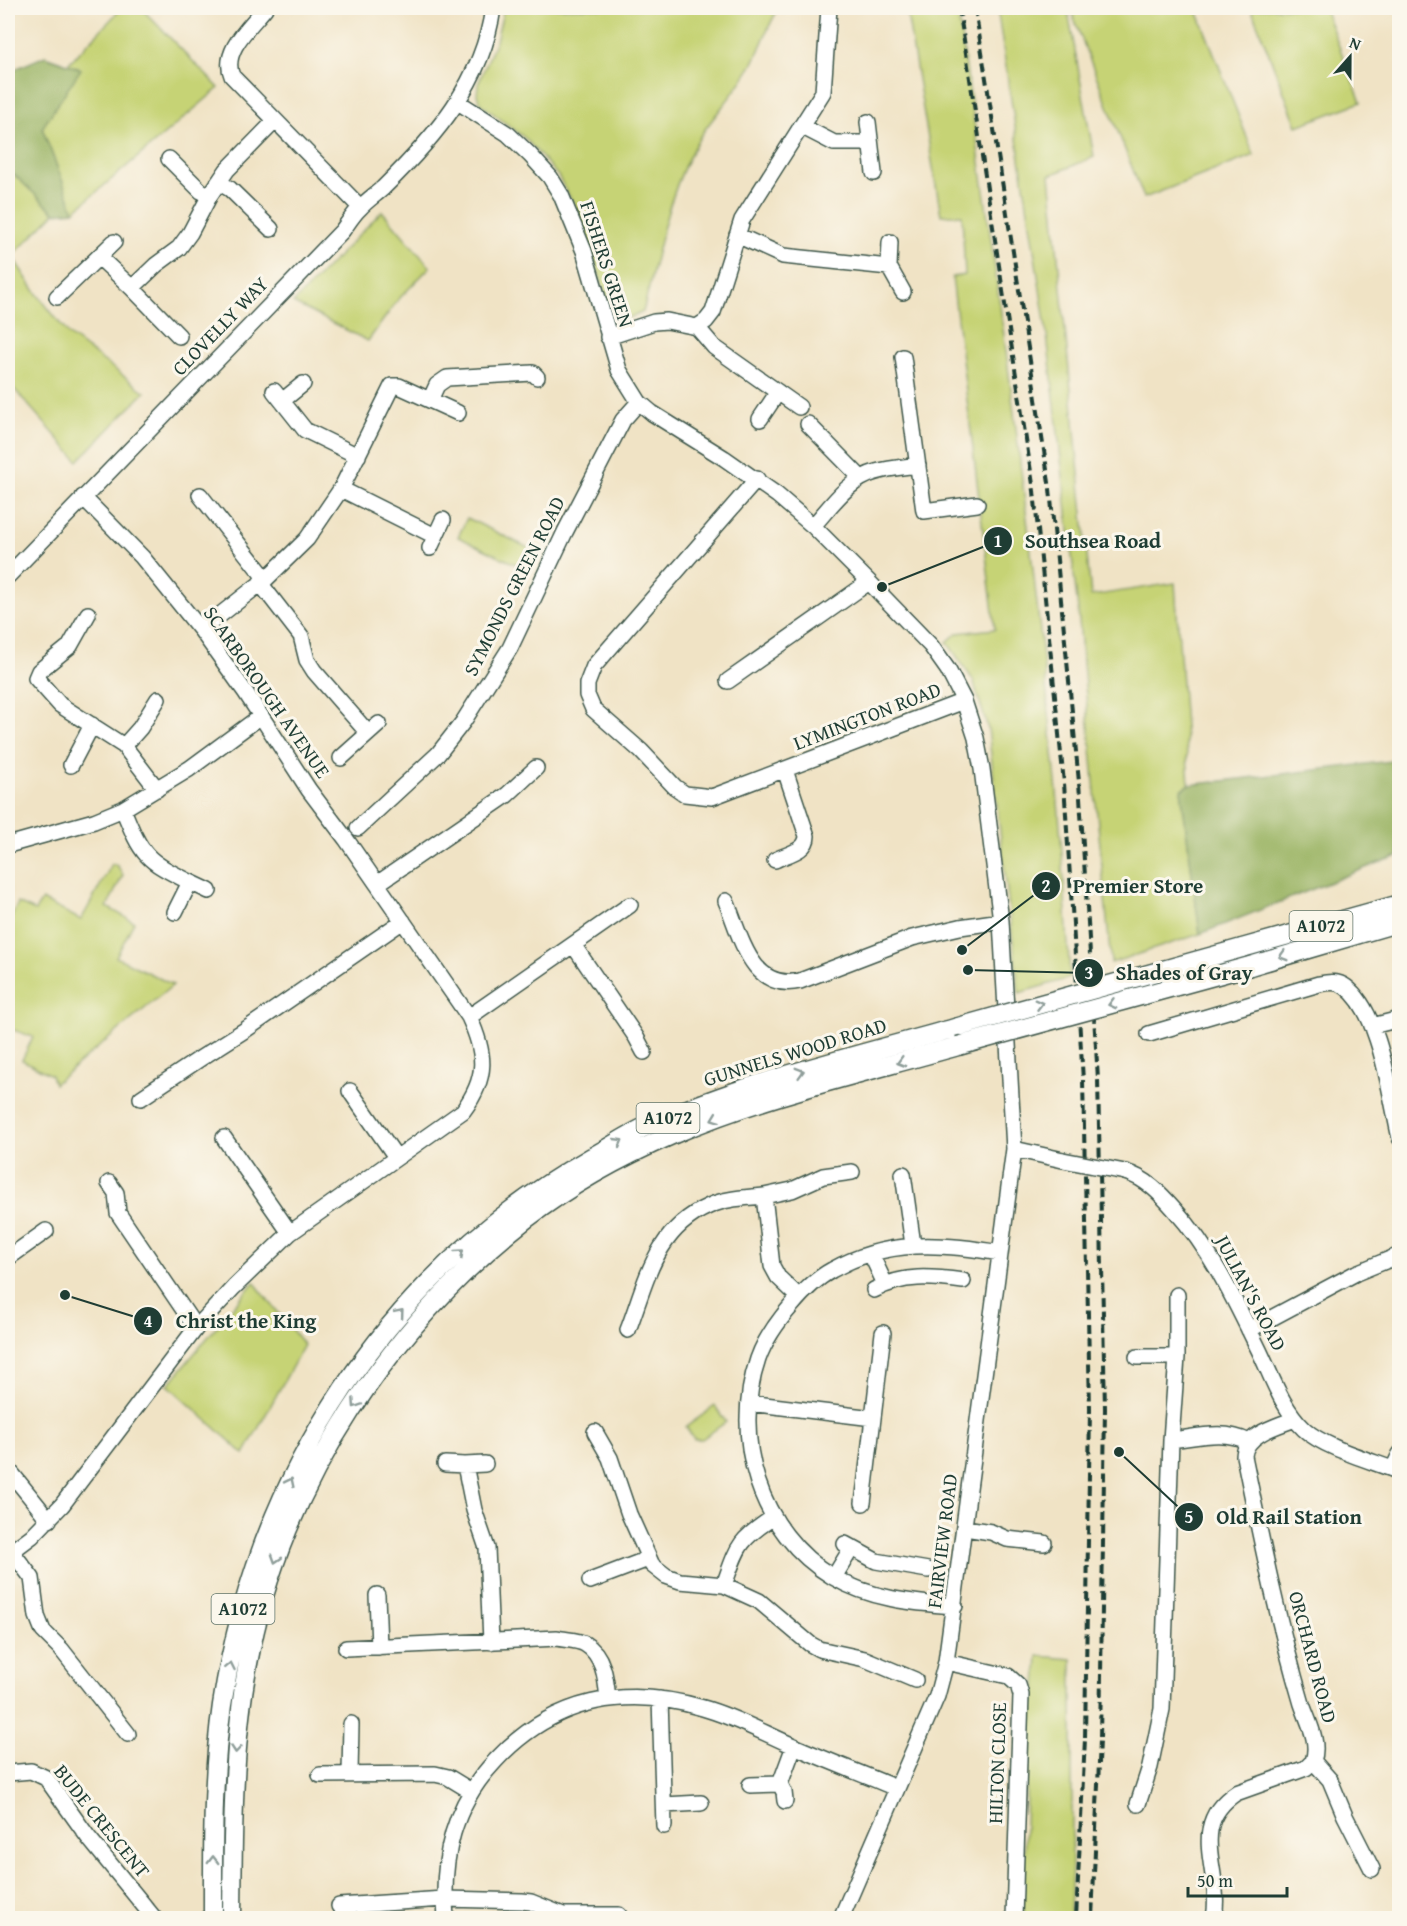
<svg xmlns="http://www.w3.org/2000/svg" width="1407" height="1926" viewBox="0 0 1407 1926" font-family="'Gentium Book Plus',serif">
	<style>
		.green { fill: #c6d374; stroke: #728854; stroke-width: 1.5 }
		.forest { fill: #9cb566; stroke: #5e794d; stroke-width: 1.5 }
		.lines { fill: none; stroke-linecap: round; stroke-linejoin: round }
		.minor-casing { stroke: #3e564a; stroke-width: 18 }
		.major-casing { stroke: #3e564a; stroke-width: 21 }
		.minor { stroke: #fff; stroke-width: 15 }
		.major { stroke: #fff; stroke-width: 18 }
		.rail { stroke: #1f3d34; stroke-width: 4; stroke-dasharray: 9 4.5; stroke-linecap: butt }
		.minor-bridge-casing { stroke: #3e564a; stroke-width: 18; stroke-linecap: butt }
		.major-bridge-casing { stroke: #3e564a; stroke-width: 21; stroke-linecap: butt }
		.minor-bridge { stroke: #fff; stroke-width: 15 }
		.major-bridge { stroke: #fff; stroke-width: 18 }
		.oneway { stroke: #8f9e9a }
		.labels { text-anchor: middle; stroke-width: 6; stroke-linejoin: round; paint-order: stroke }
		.shield { fill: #fbf7ec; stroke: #61756b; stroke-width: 1.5 }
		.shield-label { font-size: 18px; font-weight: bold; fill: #1f3d34 }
		.street-label { font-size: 20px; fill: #1f3d34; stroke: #fbf7ec }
		.leader { fill: none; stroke: #1f3d34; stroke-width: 2 }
		.callout-dot { fill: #1f3d34; stroke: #fbf7ec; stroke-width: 2 }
		.mark-label { font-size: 18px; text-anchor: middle; font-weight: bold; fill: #fff }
		.callout-label { font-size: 21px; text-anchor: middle; font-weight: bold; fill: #1f3d34; stroke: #fbf7ec; stroke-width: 6; stroke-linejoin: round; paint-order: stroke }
	</style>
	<rect width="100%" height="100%" fill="#fbf7ec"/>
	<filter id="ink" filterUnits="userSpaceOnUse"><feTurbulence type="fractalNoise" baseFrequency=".0167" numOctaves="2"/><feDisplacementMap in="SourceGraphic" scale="12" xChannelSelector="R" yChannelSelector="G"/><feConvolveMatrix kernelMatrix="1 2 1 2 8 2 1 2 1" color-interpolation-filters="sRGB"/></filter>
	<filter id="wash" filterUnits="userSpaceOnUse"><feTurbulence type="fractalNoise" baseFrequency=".008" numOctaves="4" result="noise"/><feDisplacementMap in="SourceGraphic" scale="24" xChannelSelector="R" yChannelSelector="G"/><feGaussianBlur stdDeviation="1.35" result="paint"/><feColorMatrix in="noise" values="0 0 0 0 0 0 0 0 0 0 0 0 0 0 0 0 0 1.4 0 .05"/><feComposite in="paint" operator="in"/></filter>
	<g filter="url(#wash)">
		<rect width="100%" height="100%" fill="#f0e3c5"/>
		<!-- green -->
		<path class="green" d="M122 8H141L219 88 74 211 42 128 80 69 68 64Z
			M504 8H779C768 25 763 43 754 61 741 87 717 111 701 135 668 188 658 253 643 312 631 318 624 320 611 315L582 219 558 176 526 139 481 104 477 95 478 84 496 41Z
			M906 8H957C997 268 1031 530 1057 792 1063 854 1066 916 1070 978L1019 993 988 729 973 680 947 642 957 633 995 629 952 277 965 275 962 215H941Z
			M997 8H1060L1068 11 1094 157 1050 175 1091 596 1175 583 1189 785 1181 790 1200 934 1111 963 1078 610 1047 335Z
			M1089 8H1196L1254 155 1144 198 1072 14Z
			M1251 8H1324L1361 102 1297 126Z
			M8 169 55 213 12 256 34 290 69 335 145 392 78 461 8 382Z
			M382 211 430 267 397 301 368 341 293 303Z
			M467 518 539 553 530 571 458 537Z
			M112 864 117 865 123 875 107 907 134 922 116 957 173 985 54 1084 51 1075 22 1060 33 1037 8 1028V924L18 903 35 911 42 900 81 920Z
			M254 1282 304 1345 244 1454 168 1385Z
			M715 1406 726 1422 702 1439H694L686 1427Z
			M1038 1656 1072 1659V1860L1070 1918H1022L1029 1702H1035Z"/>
		<!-- forest -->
		<path class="forest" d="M45 56 81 69 42 128 74 211 55 213 8 169V72Z
			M1399 760V856L1378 863 1200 934 1181 790 1189 785Z"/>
	</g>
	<g filter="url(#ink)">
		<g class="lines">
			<!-- minor casing -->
			<g class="minor-casing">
				<path id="minor" d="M265 8C251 26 221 51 232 76L360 207
					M458 102 508 134 530 155 550 177 561 195 584 251 619 370 639 402 652 413 724 458 777 495 813 526 869 582 931 646 948 670 964 701 976 738 982 769 1001 921 1014 1149 946 1662 937 1696 841 1918
					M868 122 874 173
					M801 126 834 143H869
					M169 159 201 191 210 195
					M220 183 230 189 271 229
					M737 235 783 256 889 267
					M890 242 889 267 903 292
					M99 257 132 288 156 265 179 248 190 233 210 195 227 170 275 121
					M132 288 179 336
					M57 297 114 242
					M697 327 706 321 713 312 742 220 823 92 829 8
					M608 337 654 322 667 321 697 327 714 347 799 407
					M903 357 924 511 977 504
					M274 391 305 430 358 456
					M430 400 437 385 447 378 533 373 537 377
					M282 401 303 384
					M760 419 778 392
					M808 424 861 478
					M757 479 594 666 587 684V695L593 709 641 751 675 787 685 794 712 797 964 701
					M341 489 435 536
					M200 495 266 579
					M813 526C831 506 849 479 876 472 890 468 904 467 918 465
					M430 548 443 520
					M8 576 342 231C348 223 353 215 359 209 366 201 375 195 383 188 435 137 483 82 493 8
					M260 583 301 636 307 660 314 671 368 733
					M88 614 70 646 39 671 36 678 60 705 124 746 157 789
					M201 630 266 579 307 539 341 489 392 386H399L458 413
					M728 681 869 582
					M124 746 140 728 158 699
					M341 758 379 724
					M71 765 92 725
					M123 809C142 856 145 860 190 882L175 912
					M358 828 438 754 463 722 510 648 565 532 623 420 639 402
					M8 845 94 821 123 809 189 769 261 716
					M775 860C787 854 807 851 807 836L785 770
					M190 882 209 891
					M377 884 507 795 536 768
					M726 901C741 936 751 992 800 981L912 938 960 927 1001 921
					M574 946 636 1037 644 1052
					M469 1017 630 905
					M1372 1026 1400 1019
					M1149 1034 1319 984C1329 982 1338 981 1346 987 1381 1013 1390 1097 1400 1138
					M350 1091 396 1157
					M141 1098 201 1058 245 1030 403 921
					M224 1138 290 1233
					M1014 1149 1063 1160
					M1125 1172C1146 1178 1161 1194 1175 1210 1212 1251 1235 1301 1259 1350 1272 1377 1282 1408 1304 1429 1324 1448 1373 1461 1400 1472
					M903 1174 913 1245
					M109 1183 116 1193 118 1213 196 1328
					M871 1254 885 1284
					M8 1258 46 1231
					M874 1290C903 1274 932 1277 963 1281
					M1177 1295V1357L1171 1440C1198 1437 1224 1429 1249 1442
					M799 1297 778 1277 772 1266 764 1196 792 1190 823 1176 852 1172
					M628 1330C647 1280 655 1230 709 1206 726 1198 746 1198 764 1196
					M1249 1330 1356 1273 1400 1255
					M1137 1357H1177
					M749 1403 873 1418 883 1333
					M1295 1419C1277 1426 1245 1434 1244 1456 1261 1539 1278 1623 1302 1704 1308 1722 1320 1742 1313 1761L1330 1780 1345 1816 1372 1869
					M595 1432 610 1458 629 1514 652 1565 666 1576 680 1581 724 1585
					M445 1464 465 1465 474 1510 487 1548 491 1642
					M465 1465 485 1464
					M8 1469 49 1520
					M1393 1469 1400 1454
					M863 1503 873 1418
					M774 1517C738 1540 738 1546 724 1585L759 1601 810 1644 819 1649 865 1659 915 1680
					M965 1528 991 1532 1007 1539 1044 1543
					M845 1544 876 1561 928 1570
					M12 1552 32 1578 37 1616 43 1631 61 1649 128 1734
					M8 1554 32 1536 62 1505 196 1328 234 1287 290 1233 463 1111C488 1077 486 1054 469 1017L346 839 309 790 246 693 201 630 142 557 83 497
					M834 1577 851 1549
					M590 1581 648 1559
					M377 1595 379 1647
					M955 1606C912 1603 870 1599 833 1577 759 1533 731 1438 758 1359 765 1339 778 1321 792 1305 803 1292 817 1278 832 1270 887 1239 941 1243 1000 1253
					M346 1648 557 1638C565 1640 578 1640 585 1644 604 1655 606 1680 608 1699
					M946 1662 1008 1676 1018 1685 1021 1695 1014 1918
					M660 1699 664 1826
					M8 1773 31 1771 46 1778 88 1837 154 1918
					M350 1774 351 1724
					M320 1775 435 1774 448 1777 471 1791
					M780 1784 784 1792 785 1801
					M750 1785 780 1784 794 1746
					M1138 1804 1150 1767 1162 1709 1171 1440
					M664 1805 701 1803
					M339 1906 444 1899 522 1901 531 1902 563 1915H619
					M446 1918C441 1857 453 1805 496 1760 553 1699 624 1685 703 1708 732 1716 760 1731 787 1743 823 1759 860 1773 896 1788
					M1214 1918C1223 1871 1186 1826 1236 1793L1306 1768 1313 1761"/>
			</g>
			<!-- major casing -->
			<g class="major-casing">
				<path id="major" d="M1242 948 1400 904
					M1250 966 1400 922
					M213 1918C213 1847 212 1775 222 1705 257 1475 387 1274 590 1158 609 1148 627 1135 647 1126 748 1081 856 1056 962 1026
					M232 1918C233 1827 232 1738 251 1648 285 1481 393 1323 526 1219 570 1185 623 1156 674 1134 765 1095 863 1073 958 1046"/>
			</g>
			<!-- minor -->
			<use href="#minor" class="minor"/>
			<!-- major -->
			<use href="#major" class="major"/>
			<!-- rail -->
			<path class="rail" d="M959 8 1034 491 1064 783 1083 1080 1090 1409 1085 1739 1076 1918
				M975 8 1050 489 1079 782 1098 1079 1105 1409 1100 1740 1092 1918"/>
			<!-- minor-bridge casing -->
			<g class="minor-bridge-casing">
				<path id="minor-bridge" d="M1063 1160 1125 1172"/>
			</g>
			<!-- major-bridge casing -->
			<g class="major-bridge-casing">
				<path id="major-bridge" d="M962 1026 1242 948
					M958 1046 1250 966"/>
			</g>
			<!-- minor-bridge -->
			<use href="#minor-bridge" class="minor-bridge"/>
			<!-- major-bridge -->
			<use href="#major-bridge" class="major-bridge"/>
		</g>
		<!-- one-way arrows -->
		<defs><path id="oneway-chevron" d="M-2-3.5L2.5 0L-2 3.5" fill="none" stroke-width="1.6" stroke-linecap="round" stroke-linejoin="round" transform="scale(1.5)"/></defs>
		<g class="oneway">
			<use href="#oneway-chevron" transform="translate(1283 956) rotate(164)"/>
			<use href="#oneway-chevron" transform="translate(1039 1004) rotate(-15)"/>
			<use href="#oneway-chevron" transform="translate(1112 1004) rotate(165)"/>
			<use href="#oneway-chevron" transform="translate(901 1062) rotate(164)"/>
			<use href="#oneway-chevron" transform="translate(800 1072) rotate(-16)"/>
			<use href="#oneway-chevron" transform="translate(715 1118) rotate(159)"/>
			<use href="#oneway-chevron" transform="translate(619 1142) rotate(-30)"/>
			<use href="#oneway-chevron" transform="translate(460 1253) rotate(-41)"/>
			<use href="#oneway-chevron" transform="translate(400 1313) rotate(-50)"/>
			<use href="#oneway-chevron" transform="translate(356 1404) rotate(124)"/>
			<use href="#oneway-chevron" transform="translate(290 1482) rotate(-64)"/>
			<use href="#oneway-chevron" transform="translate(276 1559) rotate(108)"/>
			<use href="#oneway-chevron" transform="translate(230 1666) rotate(-79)"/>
			<use href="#oneway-chevron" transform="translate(236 1749) rotate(95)"/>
			<use href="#oneway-chevron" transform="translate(213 1860) rotate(-90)"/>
		</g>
	</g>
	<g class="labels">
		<!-- shield labels -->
		<g class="shield">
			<rect x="1289.5" y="911" width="63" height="30" rx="4.5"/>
			<rect x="636.5" y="1103" width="63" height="30" rx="4.5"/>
			<rect x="211.5" y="1594" width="63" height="30" rx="4.5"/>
		</g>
		<g class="shield-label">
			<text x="1321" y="932">A1072</text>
			<text x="668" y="1124">A1072</text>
			<text x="243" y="1615">A1072</text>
		</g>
		<!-- street labels -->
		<g class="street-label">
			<text transform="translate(607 264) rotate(72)" y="7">FISHERS GREEN</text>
			<text transform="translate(220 326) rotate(-46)" y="7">CLOVELLY WAY</text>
			<text transform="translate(514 586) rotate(-63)" y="7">SYMONDS GREEN ROAD</text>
			<text transform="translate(267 692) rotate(55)" y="7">SCARBOROUGH AVENUE</text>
			<text transform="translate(867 716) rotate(-21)" y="7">LYMINGTON ROAD</text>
			<text transform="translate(795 1052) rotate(-17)" y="7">GUNNELS WOOD ROAD</text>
			<text transform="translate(1251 1293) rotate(62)" y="7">JULIAN'S ROAD</text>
			<text transform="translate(942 1541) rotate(-83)" y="7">FAIRVIEW ROAD</text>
			<text transform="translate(1313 1657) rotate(75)" y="7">ORCHARD ROAD</text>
			<text transform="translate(997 1763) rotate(-88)" y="7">HILTON CLOSE</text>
			<text transform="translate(102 1821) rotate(51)" y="7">BUDE CRESCENT</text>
		</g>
	</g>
	<!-- callouts -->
	<path class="leader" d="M882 587L998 541M962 950L1046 886M968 970L1089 973M65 1295L148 1321M1119 1452L1189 1517"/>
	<g class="callout-dot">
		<circle cx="882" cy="587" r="6"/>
		<circle cx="962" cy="950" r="6"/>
		<circle cx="968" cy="970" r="6"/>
		<circle cx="65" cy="1295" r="6"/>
		<circle cx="1119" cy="1452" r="6"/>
		<circle cx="998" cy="541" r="15"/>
		<circle cx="1046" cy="886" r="15"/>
		<circle cx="1089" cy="973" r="15"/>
		<circle cx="148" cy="1321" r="15"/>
		<circle cx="1189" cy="1517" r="15"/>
	</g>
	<g class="mark-label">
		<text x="998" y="547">1</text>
		<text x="1046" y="892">2</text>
		<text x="1089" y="979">3</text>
		<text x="148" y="1327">4</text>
		<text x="1189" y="1523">5</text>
	</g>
	<g class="callout-label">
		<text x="1093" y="548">Southsea Road</text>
		<text x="1138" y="893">Premier Store</text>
		<text x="1184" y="980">Shades of Gray</text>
		<text x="246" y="1328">Christ the King</text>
		<text x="1289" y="1524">Old Rail Station</text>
	</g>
	<!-- margin -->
	<rect width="1407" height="1926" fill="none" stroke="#fbf7ec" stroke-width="30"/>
	<!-- north arrow -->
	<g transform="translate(1350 57) rotate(21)" stroke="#fbf7ec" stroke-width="4.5" paint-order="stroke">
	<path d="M0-4.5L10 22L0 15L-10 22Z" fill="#1f3d34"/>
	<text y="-9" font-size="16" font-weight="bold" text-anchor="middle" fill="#1f3d34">N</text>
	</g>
	<!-- scale -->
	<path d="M1188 1887v9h99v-9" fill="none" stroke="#1f3d34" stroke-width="3"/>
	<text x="1197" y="1887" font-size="18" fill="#1f3d34" stroke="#fbf7ec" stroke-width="4.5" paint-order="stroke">50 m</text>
</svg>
